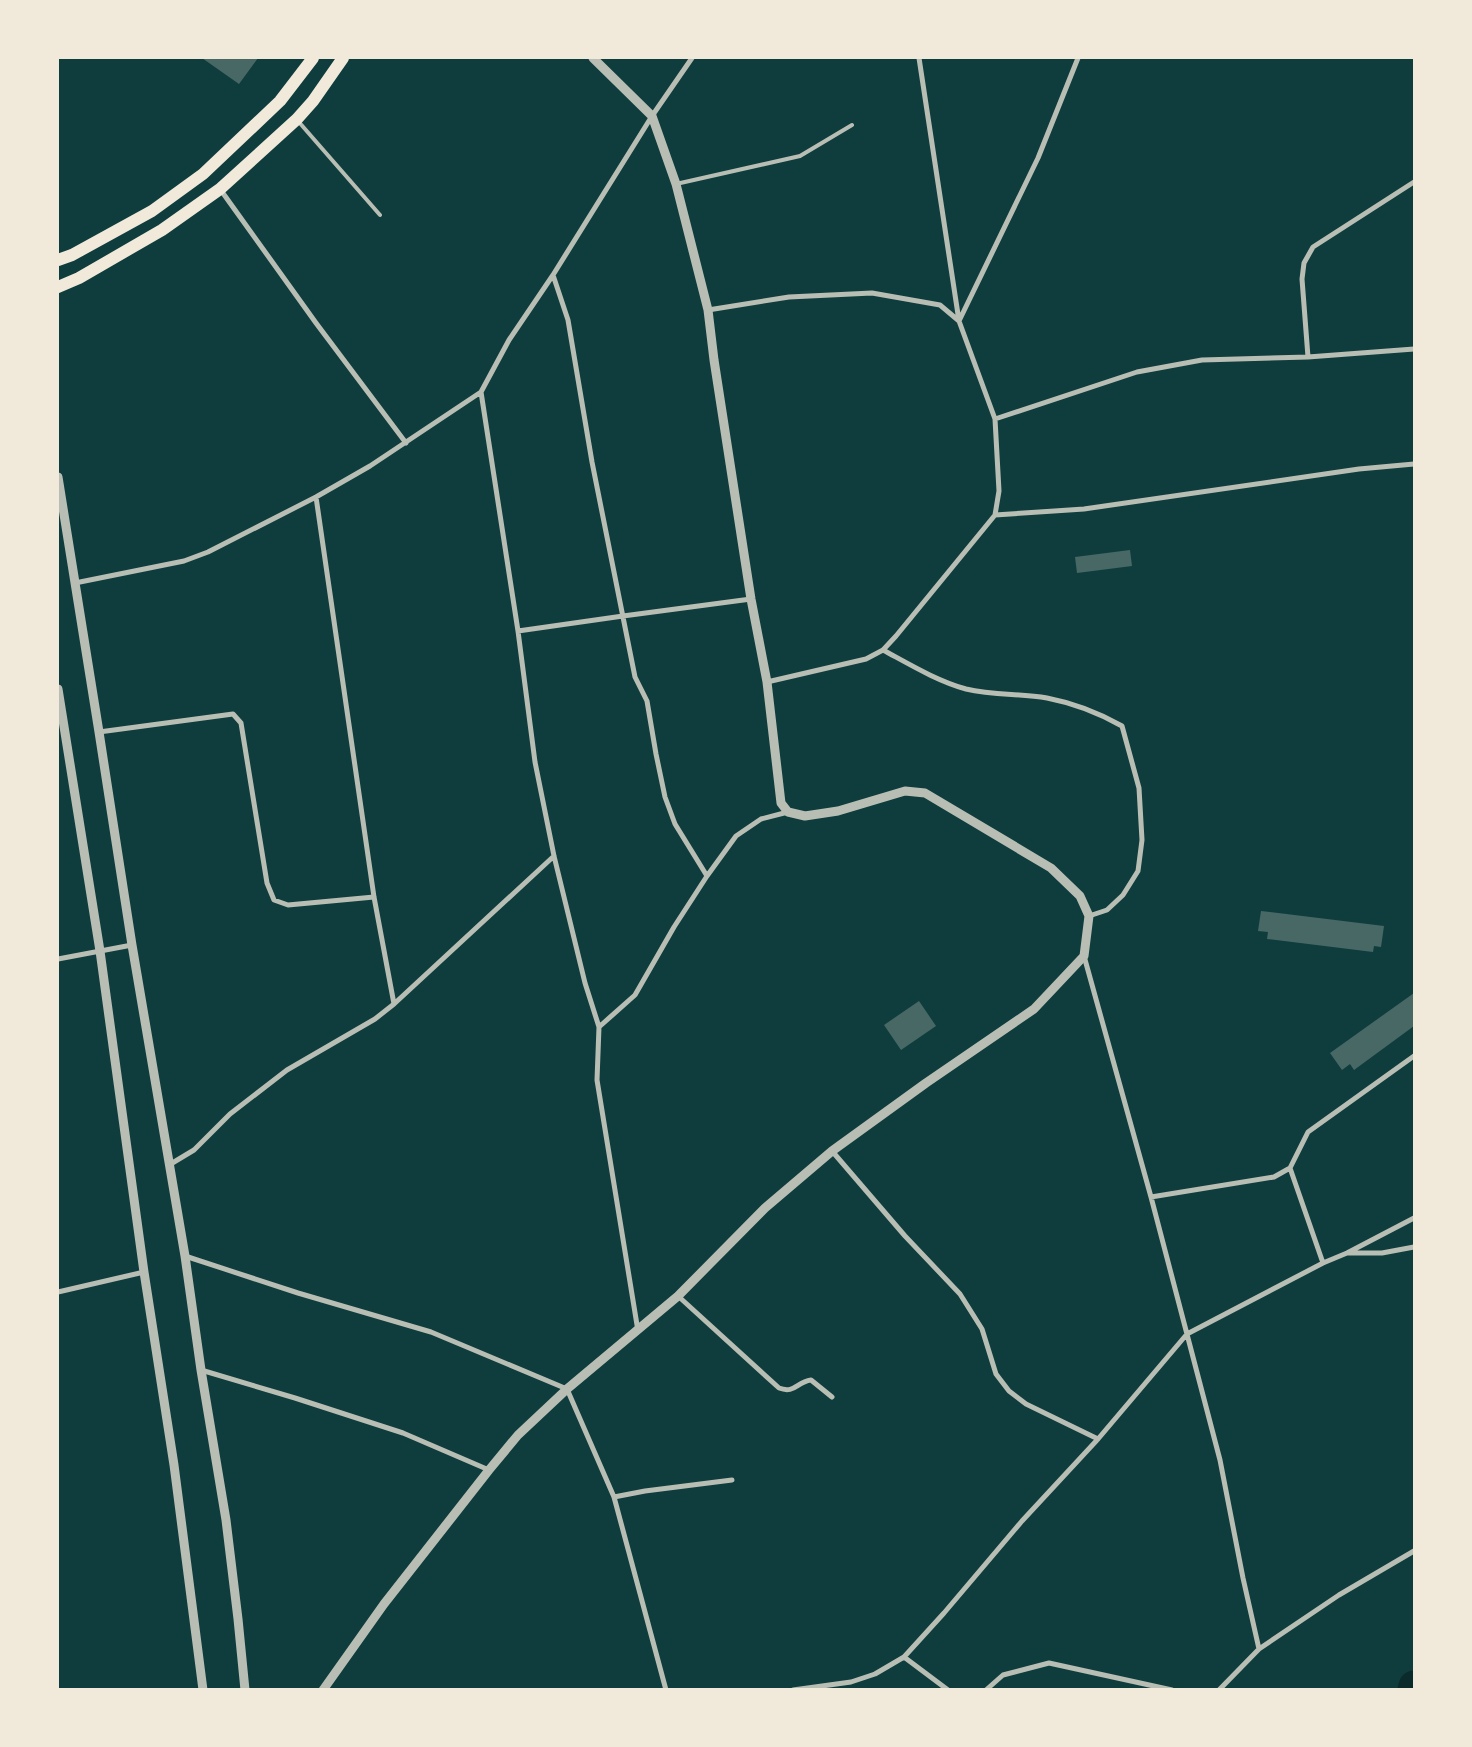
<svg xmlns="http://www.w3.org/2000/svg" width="1472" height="1747" viewBox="0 0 1472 1747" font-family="Overpass,sans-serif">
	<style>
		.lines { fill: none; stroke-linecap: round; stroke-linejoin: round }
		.river { stroke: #0a2a2b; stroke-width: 31 }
		.building { fill: #486865 }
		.service { stroke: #b8beb3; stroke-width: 4 }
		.minor { stroke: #b8beb3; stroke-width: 5 }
		.tertiary { stroke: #b8beb3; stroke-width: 9 }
		.primary { stroke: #f1e9da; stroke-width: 12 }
	</style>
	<rect width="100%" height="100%" fill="#0f3d3e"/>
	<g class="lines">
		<!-- river -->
		<path class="river" d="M1413 1690 1414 1686"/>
	</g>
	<!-- building -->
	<path class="building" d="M202 58H258L239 84Z
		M1130 550 1132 566 1077 573 1075 557Z
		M1261 911 1384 926 1381 947 1374 946 1373 952 1267 939 1268 932 1258 931Z
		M1414 993V1026L1354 1070 1350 1064 1342 1070 1330 1053Z
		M919 1001 936 1026 901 1050 884 1025Z"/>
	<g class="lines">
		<!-- service -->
		<path class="service" d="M298 121 380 215
			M676 184 800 156 852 125"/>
		<!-- minor -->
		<path class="minor" d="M220 189 316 323 406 443
			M553 275 568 320 592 462 635 677 647 701 656 754 665 797 675 824 707 876
			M708 310 789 297 872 293 940 305 959 321 1038 158 1078 58
			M1308 357 1302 279 1304 263 1313 247 1414 182
			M481 392 518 631 535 762 554 856 585 983 599 1027 597 1080 638 1331
			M995 419 1137 372 1202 360 1308 357 1414 349
			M316 497 374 897 394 1004
			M995 515 1084 509 1359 469 1414 464
			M75 583 184 561 208 552 316 497 370 466 481 392 509 340 553 275 652 116 692 58
			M518 631 623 616 751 599
			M883 650C909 664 937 681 966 689 994 696 1020 693 1047 698 1073 703 1099 713 1122 726L1139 788 1142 840 1138 871 1123 895 1107 910 1089 916
			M767 682 866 659 883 650 896 636 995 515 999 491 995 419 959 321 919 58
			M99 732 233 714 241 723 267 883 274 900 288 905 374 897
			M1084 956 1151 1197 1220 1460 1243 1578 1259 1649
			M58 959 132 945
			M599 1027 635 995 674 927 707 876 736 836 761 819 788 812
			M832 1151 905 1236 960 1294 982 1329 996 1374 1009 1391 1026 1404 1098 1439
			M169 1165 194 1150 230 1114 287 1070 375 1019 394 1004 554 856
			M1290 1168 1323 1263
			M1151 1197 1274 1177 1290 1168 1308 1132 1414 1056
			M1348 1253H1382L1414 1247
			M185 1256 298 1293 431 1332 567 1389 614 1497 666 1690
			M58 1292 144 1272
			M678 1296 779 1388C795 1394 796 1382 811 1380L832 1397
			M201 1370 295 1398 403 1433 489 1470
			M614 1497 645 1491 732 1480
			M904 1657 948 1690
			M793 1690 851 1682 875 1674 904 1657 944 1613 1022 1521 1098 1439 1187 1334 1323 1263 1347 1253 1414 1218
			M986 1690 1003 1675 1049 1663 1172 1690
			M1219 1690 1259 1649 1339 1595 1414 1551"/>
		<!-- tertiary -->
		<path class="tertiary" d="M58 477 99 732 132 945 185 1256 201 1370 226 1520 238 1619 245 1690
			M58 689 100 951 144 1272 174 1465 203 1690
			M323 1690 384 1604 489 1470 518 1435 567 1389 678 1296 765 1208 832 1151 926 1083 1034 1009 1084 956 1089 916 1080 896 1051 868 925 793 905 791 838 811 805 816 788 812 781 803 767 682 751 599 714 360 708 310 676 184 652 116 593 58"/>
		<!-- primary -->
		<path class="primary" d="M58 260 72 255 152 211 203 174 280 101 313 58
			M58 287 79 278 162 230 220 189 297 119 313 101 343 58"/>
	</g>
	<!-- border -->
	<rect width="1472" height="1747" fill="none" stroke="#f1e9da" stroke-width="118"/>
</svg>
